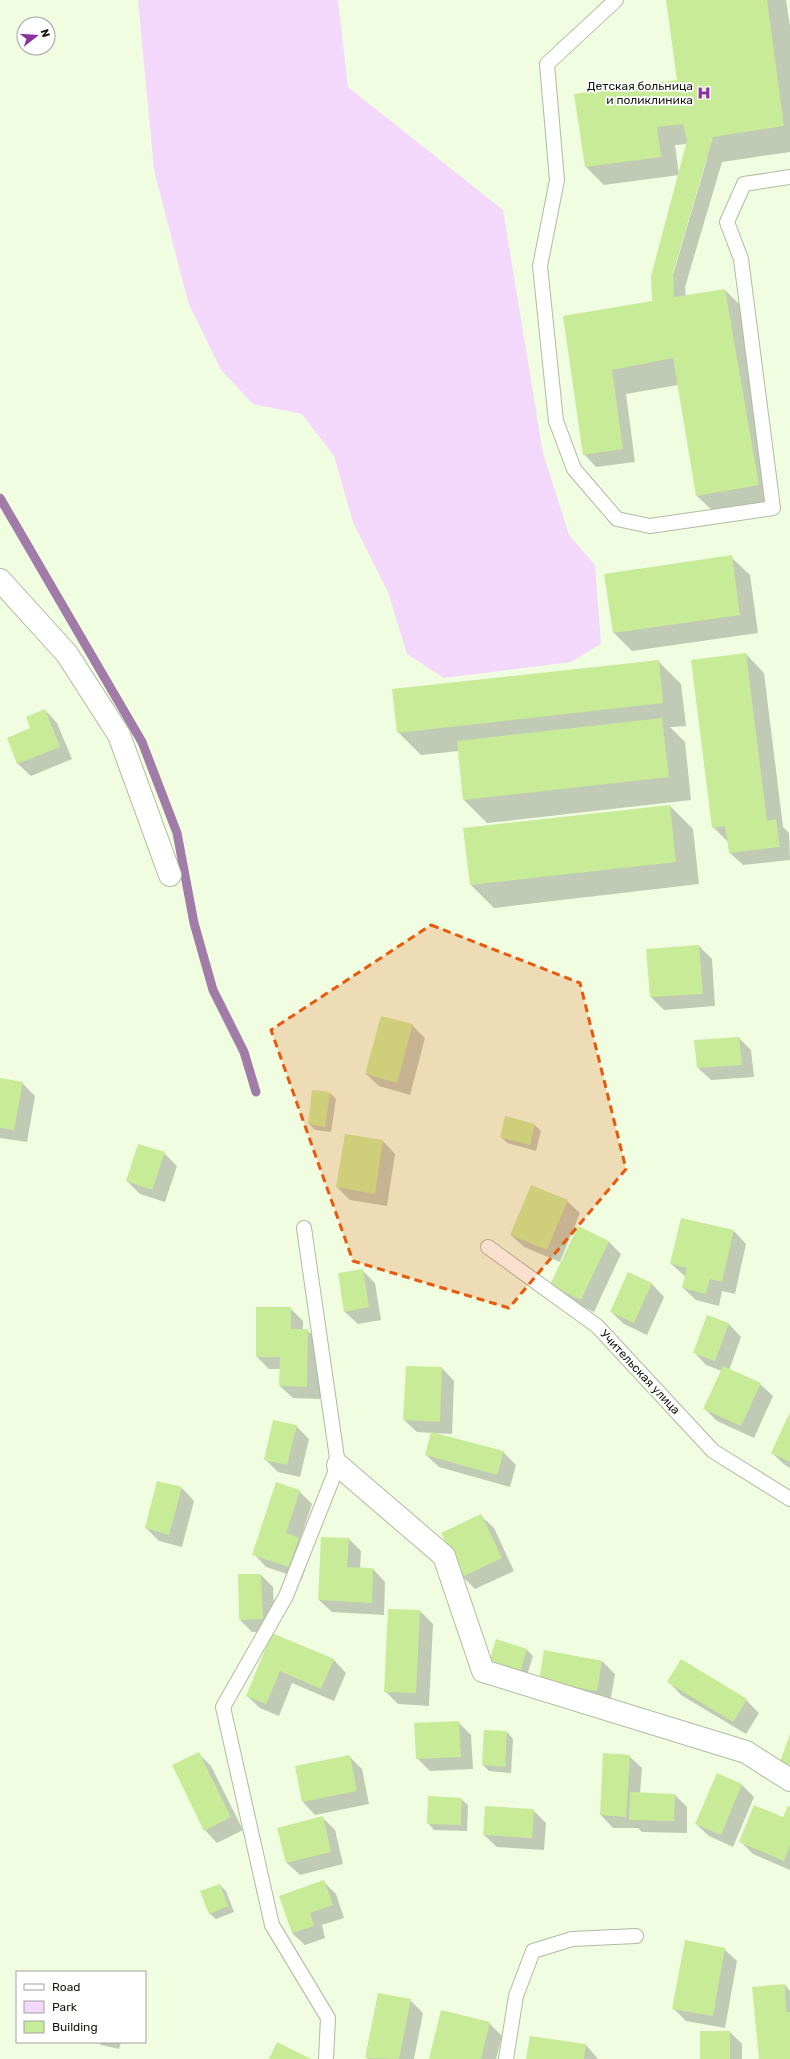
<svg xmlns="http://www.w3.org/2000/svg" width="790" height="2059" viewBox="0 0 790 2059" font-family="Rubik,sans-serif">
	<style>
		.green { fill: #f4d8fc }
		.shadow { fill: #0003; fill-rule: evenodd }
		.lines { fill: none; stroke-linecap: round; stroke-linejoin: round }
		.stream { stroke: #a17ca9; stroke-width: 9 }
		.building { fill: #c8eb98 }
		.service-casing { stroke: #b0bba2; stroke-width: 16 }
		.minor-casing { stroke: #b0bba2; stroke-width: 24 }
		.service { stroke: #fff; stroke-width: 14 }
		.minor { stroke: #fff; stroke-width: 22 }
		.marked { fill: #e8590c; fill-opacity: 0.2; stroke: #e8590c; stroke-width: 3; stroke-dasharray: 8 5; stroke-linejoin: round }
		.labels { text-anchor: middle; stroke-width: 3.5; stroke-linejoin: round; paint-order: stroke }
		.poi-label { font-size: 12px; fill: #151a10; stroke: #fff; text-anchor: end }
		.street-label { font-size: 12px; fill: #151a10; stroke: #fff }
	</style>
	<rect width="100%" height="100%" fill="#f0fde1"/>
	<!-- green -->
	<path class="green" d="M138 0H338L348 87 503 210 543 453 569 535 595 565 601 644 571 662 444 678 407 654 388 592 353 522 334 456 302 414 253 404 221 370 188 302 154 170Z"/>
	<!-- shadow -->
	<path class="shadow" d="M668 0H786L790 26V152L722 162 685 287 686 296 725 290 748 313 777 503 716 514 697 496 678 385 626 394 635 462 596 467 584 454 573 375 653 302 687 144 675 145 679 175 604 185 586 167 680 84ZM706 158 707 159 672 278H671Z
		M731 557 750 575 758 633 632 651 613 632Z
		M746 654 764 673 783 827 789 833 790 860 743 865 730 853 729 843 713 827Z
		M658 661 681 684 686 726 670 727 685 742 691 800 487 823 464 800 459 751 421 755 398 732Z
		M45 710 57 723 72 759 31 776 18 764 32 728Z
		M670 806 693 829 699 884 494 908 471 885Z
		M699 946 712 959 715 1006 664 1010 651 997 647 950Z
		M412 1025 425 1038 410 1095 379 1086 366 1074Z
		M739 1038 751 1050 754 1077 711 1080 698 1068Z
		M0 1079 22 1083 35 1096 27 1142 0 1138Z
		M330 1093 336 1099 331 1132 315 1130 309 1124Z
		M535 1125 541 1131 536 1151 507 1143 501 1137Z
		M383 1141 395 1154 387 1206 350 1200 337 1187Z
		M164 1153 177 1166 165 1202 140 1194 127 1181Z
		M567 1201 580 1213 560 1262 524 1247 511 1235Z
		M682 1219 734 1231 746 1244 735 1294 722 1291 719 1306 696 1300 683 1288 686 1277 671 1264Z
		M578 1227 609 1242 621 1254 594 1312 564 1297 551 1284Z
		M362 1270 375 1283 381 1320 358 1324 345 1312Z
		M628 1274 652 1284 664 1297 647 1335 624 1324 611 1312Z
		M290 1308 303 1321V1330H307L320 1343V1399L293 1398 280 1386 281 1369H269L257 1357Z
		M708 1316 729 1324 741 1337 729 1370 760 1384 773 1396 754 1438 717 1421 705 1409 722 1371 706 1365 694 1352Z
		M442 1368 454 1381 452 1434 434 1433 503 1452 516 1465 510 1487 439 1467 426 1455 432 1433 417 1432 404 1420Z
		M790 1414V1468L785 1465 772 1453Z
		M296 1426 309 1439 300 1477 278 1472 265 1459Z
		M182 1488 194 1501 182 1547 159 1541 146 1528Z
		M299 1491 312 1504 300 1540 311 1551 302 1579 266 1567 254 1554Z
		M481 1516 494 1528 514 1571 475 1589 463 1577 443 1534Z
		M349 1539 361 1551 360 1569H373L385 1582 384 1615 332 1612 319 1600Z
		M261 1575 273 1587 275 1631 252 1632 240 1620Z
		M420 1611 433 1624 429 1706 398 1704 385 1691Z
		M272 1634 334 1660 346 1673 334 1701 292 1683 279 1716 260 1708 247 1696Z
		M497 1640 527 1650 533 1656 526 1678 496 1668Z
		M545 1651 602 1661 615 1674 610 1703 552 1693Z
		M681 1661 746 1700 759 1713 746 1734 681 1695 669 1682Z
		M458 1722 471 1735 473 1769 430 1771 417 1758Z
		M507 1732 513 1739 511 1773 489 1771 483 1765Z
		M198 1753 211 1766 243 1830 217 1843 205 1830Z
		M349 1756 362 1769 369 1804 315 1815 303 1802 296 1767Z
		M629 1756 642 1768 640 1794 675 1795 687 1807V1833L642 1832 638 1828H613L601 1815Z
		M717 1774 742 1785 754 1797 733 1847 709 1836 696 1824Z
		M461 1799 468 1805 467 1831 434 1830 428 1823Z
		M790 1808V1870L753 1854 740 1841 783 1818Z
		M533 1810 546 1823 544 1850 497 1847 484 1835Z
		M322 1817 335 1830 343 1864 300 1875 287 1863 278 1829Z
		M324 1882 336 1894 344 1918 322 1925 325 1938 305 1945 292 1933Z
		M220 1885 226 1891 234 1912 216 1919 209 1913Z
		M724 1949 737 1961 725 2028 686 2021 673 2008Z
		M785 1985 790 1991V2059H760Z
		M410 2000 423 2013 414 2059H368L366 2057Z
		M489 2023 502 2036 496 2059H430Z
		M730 2032 742 2044V2059H683H701Z
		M98 2042H121L119 2049 101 2045Z
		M586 2045 598 2059H527Z"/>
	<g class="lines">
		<!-- stream -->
		<path class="stream" d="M0 498 142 742 177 833 194 923 213 990 244 1052 256 1092"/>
	</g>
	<!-- building -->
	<path class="building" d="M666 0H767L784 126 713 137 673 273 674 297 725 289 759 485 696 496 673 358 612 370 623 449 583 455 563 316 652 301 651 276 687 141 683 124 657 127 661 157 585 167 574 94 677 80Z
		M732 555 740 615 613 633 604 574Z
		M746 653 767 821 776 819 780 847 729 853 725 826 712 828 691 660Z
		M659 660 663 703 397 733 392 689Z
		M45 709 60 747 17 764 7 738 30 728 26 717Z
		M662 718 669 777 463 800 457 741Z
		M670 805 676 862 470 885 463 828Z
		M699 945 703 994 650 997 646 949Z
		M381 1016 413 1024 397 1083 365 1074Z
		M739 1037 742 1065 697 1068 694 1040Z
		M0 1078 23 1082 14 1130 0 1128Z
		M312 1090 330 1092 325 1127 308 1124Z
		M505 1116 535 1124 530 1145 500 1137Z
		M345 1134 383 1140 375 1194 336 1187Z
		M138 1144 165 1152 152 1190 126 1181Z
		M531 1185 568 1200 547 1250 510 1235Z
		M681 1218 734 1230 722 1282 710 1279 706 1294 682 1288 687 1268 670 1264Z
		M578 1226 609 1241 581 1300 550 1285Z
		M363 1269 369 1307 344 1312 338 1273Z
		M628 1272 652 1283 634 1323 610 1312Z
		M256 1307H291V1329H308L307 1387 279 1386 280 1357H256Z
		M707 1315 729 1323 715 1361 693 1353Z
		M406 1366 442 1367 440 1422 403 1420Z
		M723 1366 761 1383 741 1426 703 1409Z
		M790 1412V1462L771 1453Z
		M273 1420 297 1425 287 1465 264 1460Z
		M431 1432 504 1451 497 1475 425 1455Z
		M157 1481 182 1487 169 1535 145 1528Z
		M276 1482 300 1490 286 1533 299 1538 289 1567 252 1555Z
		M481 1514 502 1558 462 1577 441 1533Z
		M321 1537 349 1538 347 1567 373 1568 372 1603 318 1600Z
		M238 1574H261L263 1619 239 1620Z
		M388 1609 420 1610 416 1693 384 1692Z
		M272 1633 334 1659 321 1689 280 1671 266 1704 246 1696Z
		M496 1639 527 1649 520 1672 489 1662Z
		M544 1650 602 1661 597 1691 539 1681Z
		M681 1659 747 1699 733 1722 667 1682Z
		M459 1721 461 1757 416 1759 414 1723Z
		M484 1730 507 1731 505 1767 482 1765Z
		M790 1734V1765L780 1762Z
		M199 1752 231 1817 204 1831 172 1765Z
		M603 1753 630 1755 626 1817 600 1815Z
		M350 1755 357 1791 302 1802 295 1766Z
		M717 1773 742 1784 721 1835 695 1824Z
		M630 1792 675 1794 674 1821 629 1820Z
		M428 1796 462 1798 461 1825 427 1824Z
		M754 1805 783 1817 788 1806 790 1807V1845L784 1861 739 1842Z
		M485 1806 534 1809 532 1838 483 1835Z
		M323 1816 331 1852 286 1863 277 1828Z
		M324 1880 333 1905 310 1913 314 1926 292 1933 279 1896Z
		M220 1884 228 1906 209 1914 200 1891Z
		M685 1940 725 1948 713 2016 672 2009Z
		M785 1984 786 2012H790V2059H759L752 1987Z
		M378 1993 411 1999 399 2059 365 2058Z
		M441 2010 490 2022 481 2059H429Z
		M700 2031H730V2059H700Z
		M530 2036 586 2044 584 2059H526Z
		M277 2042 311 2059H269Z"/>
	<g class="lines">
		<!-- service casing -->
		<g class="service-casing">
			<path id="service" d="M616 0 547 64 557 180 540 266 556 421 574 469 617 519 650 526 773 508 741 259 727 222 744 184 790 177
				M304 1228 338 1465 286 1596 223 1707 272 1925 328 2018 326 2059
				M488 1247 597 1326 713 1451 790 1499
				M506 2059 516 1996 533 1951 572 1939 636 1936"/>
		</g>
		<!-- minor casing -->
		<g class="minor-casing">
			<path id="minor" d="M0 580 67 654 119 735 170 875
				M338 1465 444 1556 483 1671 746 1752 790 1780"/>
		</g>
		<!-- service -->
		<use href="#service" class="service"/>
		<!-- minor -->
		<use href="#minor" class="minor"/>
	</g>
	<!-- marked area -->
	<path class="marked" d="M431 925 580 983 626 1169 509 1308 353 1261 271 1030Z"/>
	<!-- icons -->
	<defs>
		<g id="hospital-bare" transform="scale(1.08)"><path d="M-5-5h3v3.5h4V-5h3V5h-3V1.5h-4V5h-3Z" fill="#8a329f" stroke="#fff" stroke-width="2.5" paint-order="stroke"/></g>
	</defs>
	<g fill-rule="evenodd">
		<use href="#hospital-bare" x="704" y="93"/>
	</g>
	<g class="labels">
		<!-- poi labels -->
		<g class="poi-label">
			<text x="693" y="90">Детская больница<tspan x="693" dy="14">и поликлиника</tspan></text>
		</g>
		<!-- street labels -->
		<g class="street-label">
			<text transform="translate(640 1372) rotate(47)" y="4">Учительская улица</text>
		</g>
	</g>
	<!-- legend -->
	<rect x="16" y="1971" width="130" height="72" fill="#ffffff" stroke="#a1a39f"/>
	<rect x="24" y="1984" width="20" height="6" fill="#ffffff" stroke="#a1a39f"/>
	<text x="52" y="1991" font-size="12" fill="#151a10">Road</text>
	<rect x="24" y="2001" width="20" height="12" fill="#f4d8fc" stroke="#a1a39f"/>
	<text x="52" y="2011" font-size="12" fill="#151a10">Park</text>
	<rect x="24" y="2021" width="20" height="12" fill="#c8eb98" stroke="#a1a39f"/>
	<text x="52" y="2031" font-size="12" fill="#151a10">Building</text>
	<!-- north arrow -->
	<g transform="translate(36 36) rotate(73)"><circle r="19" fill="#ffffff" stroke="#a1a39f"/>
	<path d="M0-3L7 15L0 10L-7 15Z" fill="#8a329f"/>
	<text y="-6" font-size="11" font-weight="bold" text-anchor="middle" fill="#151a10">N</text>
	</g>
</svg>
